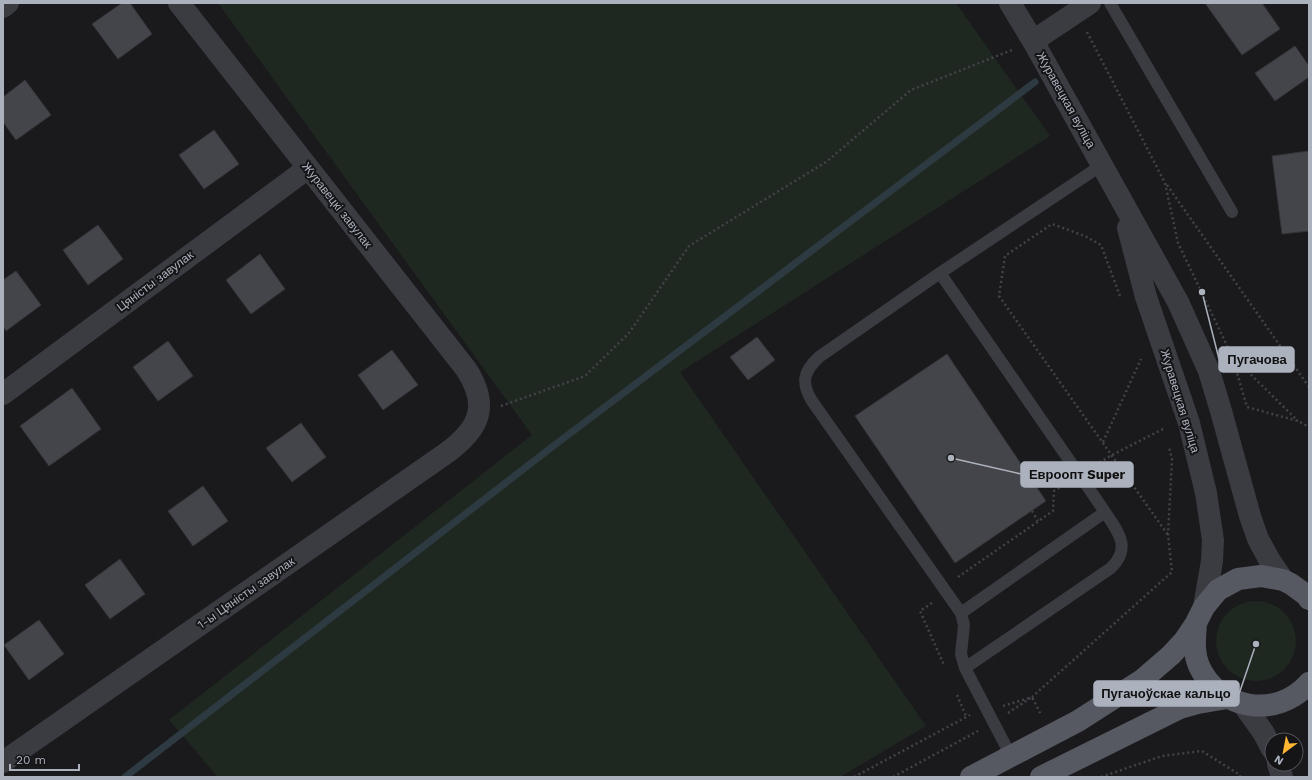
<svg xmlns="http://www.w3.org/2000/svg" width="1312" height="780" viewBox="0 0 1312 780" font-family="'Work Sans',sans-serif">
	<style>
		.green { fill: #1f2820 }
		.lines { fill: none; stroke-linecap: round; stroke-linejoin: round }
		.stream { stroke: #2e3a42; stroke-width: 7 }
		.building { fill: #44454a; stroke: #343439 }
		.path { stroke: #404349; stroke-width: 2.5; stroke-dasharray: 2 3; stroke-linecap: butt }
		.service { stroke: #3a3c42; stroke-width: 12 }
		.minor { stroke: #3a3c42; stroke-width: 22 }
		.tertiary { stroke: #3a3c42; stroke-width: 22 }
		.primary { stroke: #565961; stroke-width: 22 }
		.labels { text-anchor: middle; stroke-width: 4; stroke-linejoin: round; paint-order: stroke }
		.street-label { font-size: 12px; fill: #abb1bd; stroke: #151518 }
		.leader { fill: none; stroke: #abb1bd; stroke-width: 1.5 }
		.callout-dot { fill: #abb1bd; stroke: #151518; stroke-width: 1.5 }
		.callout { fill: #abb1bd; stroke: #abb1bd; stroke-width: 1.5 }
		.callout-label { font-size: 13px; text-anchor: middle; font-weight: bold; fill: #111 }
	</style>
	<rect width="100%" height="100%" fill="#1a1a1d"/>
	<!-- green -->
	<path class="green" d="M218 3H956L1050 136 680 372 926 726 840 777H218L169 720 532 435Z
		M1216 641a40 40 0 1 1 80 0a40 40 0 1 1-80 0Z"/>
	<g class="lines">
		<!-- stream -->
		<path class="stream" d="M125 777 552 447 1035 82"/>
	</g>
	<!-- building -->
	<path class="building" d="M122 3H130L152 34 118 59 92 24Z
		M1205 3H1262L1280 29 1242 55Z
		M1295 46 1309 66V77L1275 101 1255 73Z
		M25 80 51 115 16 140 3 122V97Z
		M214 130 239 164 204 189 179 155Z
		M1309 151V231L1282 234 1272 156Z
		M98 225 123 259 88 285 63 250Z
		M260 254 285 289 251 314 226 280Z
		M16 271 41 305 6 331 3 326V280Z
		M757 337 775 360 748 380 730 357Z
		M168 341 193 376 158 401 133 367Z
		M392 350 418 385 383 410 358 375Z
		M947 354 1046 501 955 563 855 416Z
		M72 388 101 429 49 466 20 426Z
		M301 423 326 457 292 482 266 448Z
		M203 486 228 521 193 546 168 511Z
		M120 559 145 594 110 619 85 585Z
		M39 620 64 654 29 680 4 645Z"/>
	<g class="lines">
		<!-- path -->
		<path class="path" d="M1087 32 1165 183 1178 243 1232 356 1247 407 1298 421 1309 427
			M1167 185 1309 387
			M1120 296 1101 245 1085 236 1052 224 1005 256 999 296 1168 535
			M1233 357 1298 421
			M501 406 585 376 629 333 689 246 826 162 911 90 1012 50
			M1103 442 1141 359
			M1095 465 1112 455 1165 428
			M1032 511 1038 521
			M958 577 1053 511 1054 491 1065 484
			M932 603 920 611 944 665
			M957 695 966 716
			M1003 706 1032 697 1172 572 1168 535 1172 459 1169 447
			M1008 713 1032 697 1041 715
			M854 777 970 715
			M893 777 978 731
			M1101 777 1162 756 1202 751 1240 775V777"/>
		<!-- service -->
		<path class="service" d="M1110 3 1232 212
			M940 273 1105 512 961 613 964 625 961 654 965 668 1111 568C1132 547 1118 532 1105 512
			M961 613 812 401C801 383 803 372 819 357L940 273 1102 165
			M965 668 1011 756"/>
		<!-- minor -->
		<path class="minor" d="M3 7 8 3
			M1033 41 1090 3
			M3 394 308 168
			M3 762 445 454C480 429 490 406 466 369L179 3"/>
		<!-- tertiary -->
		<path class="tertiary" d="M1010 3 1033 41 1178 302 1209 371 1221 411 1250 516 1258 539 1270 561 1283 580
			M1128 228 1146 297 1189 423 1206 493 1213 540 1212 561 1204 607
			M1243 704 1263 732 1272 749
			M1278 764 1282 777"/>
		<!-- primary -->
		<path class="primary" d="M1196 623C1195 638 1193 652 1199 666 1219 711 1278 719 1309 683
			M971 777 1078 721 1142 680 1171 655 1184 641 1196 623 1204 607 1218 590 1238 579 1261 576 1283 580 1291 584 1306 595 1309 599
			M1041 777 1180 708 1198 703 1227 698"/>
	</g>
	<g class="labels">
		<!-- street labels -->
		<g class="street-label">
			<text transform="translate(1066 100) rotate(61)" y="4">Журавецкая вуліца</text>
			<text transform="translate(337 205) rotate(52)" y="4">Журавецкі завулак</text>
			<text transform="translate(155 281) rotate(-37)" y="4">Цяністы завулак</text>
			<text transform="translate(1180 401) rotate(73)" y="4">Журавецкая вуліца</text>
			<text transform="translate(246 593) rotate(-35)" y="4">1-ы Цяністы завулак</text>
		</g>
	</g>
	<!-- callouts -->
	<path class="leader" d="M1202 292L1219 359M951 458L1021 474M1256 644L1239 694"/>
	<g class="callout-dot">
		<circle cx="1202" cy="292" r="4"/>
		<circle cx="951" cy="458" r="4"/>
		<circle cx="1256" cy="644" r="4"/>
	</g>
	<g class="callout">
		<rect x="1219" y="347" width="75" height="25" rx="4"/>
		<rect x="1021" y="462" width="112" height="25" rx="4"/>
		<rect x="1094" y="681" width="145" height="25" rx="4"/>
	</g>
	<g class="callout-label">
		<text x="1257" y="364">Пугачова</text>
		<text x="1077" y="479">Евроопт Super</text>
		<text x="1166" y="698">Пугачоўскае кальцо</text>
	</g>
	<!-- border -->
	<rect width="1312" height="780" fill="none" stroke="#abb1bd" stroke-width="8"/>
	<!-- north arrow -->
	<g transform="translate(1284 752) rotate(212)"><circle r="19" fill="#151518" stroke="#51535a"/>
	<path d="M0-3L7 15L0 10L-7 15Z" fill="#ffb630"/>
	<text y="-6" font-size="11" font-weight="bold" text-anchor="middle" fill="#abb1bd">N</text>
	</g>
	<!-- scale -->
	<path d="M10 764v6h69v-6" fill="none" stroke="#abb1bd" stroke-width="2"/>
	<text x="16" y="764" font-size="12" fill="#abb1bd" stroke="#151518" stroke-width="3" paint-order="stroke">20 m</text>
</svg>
